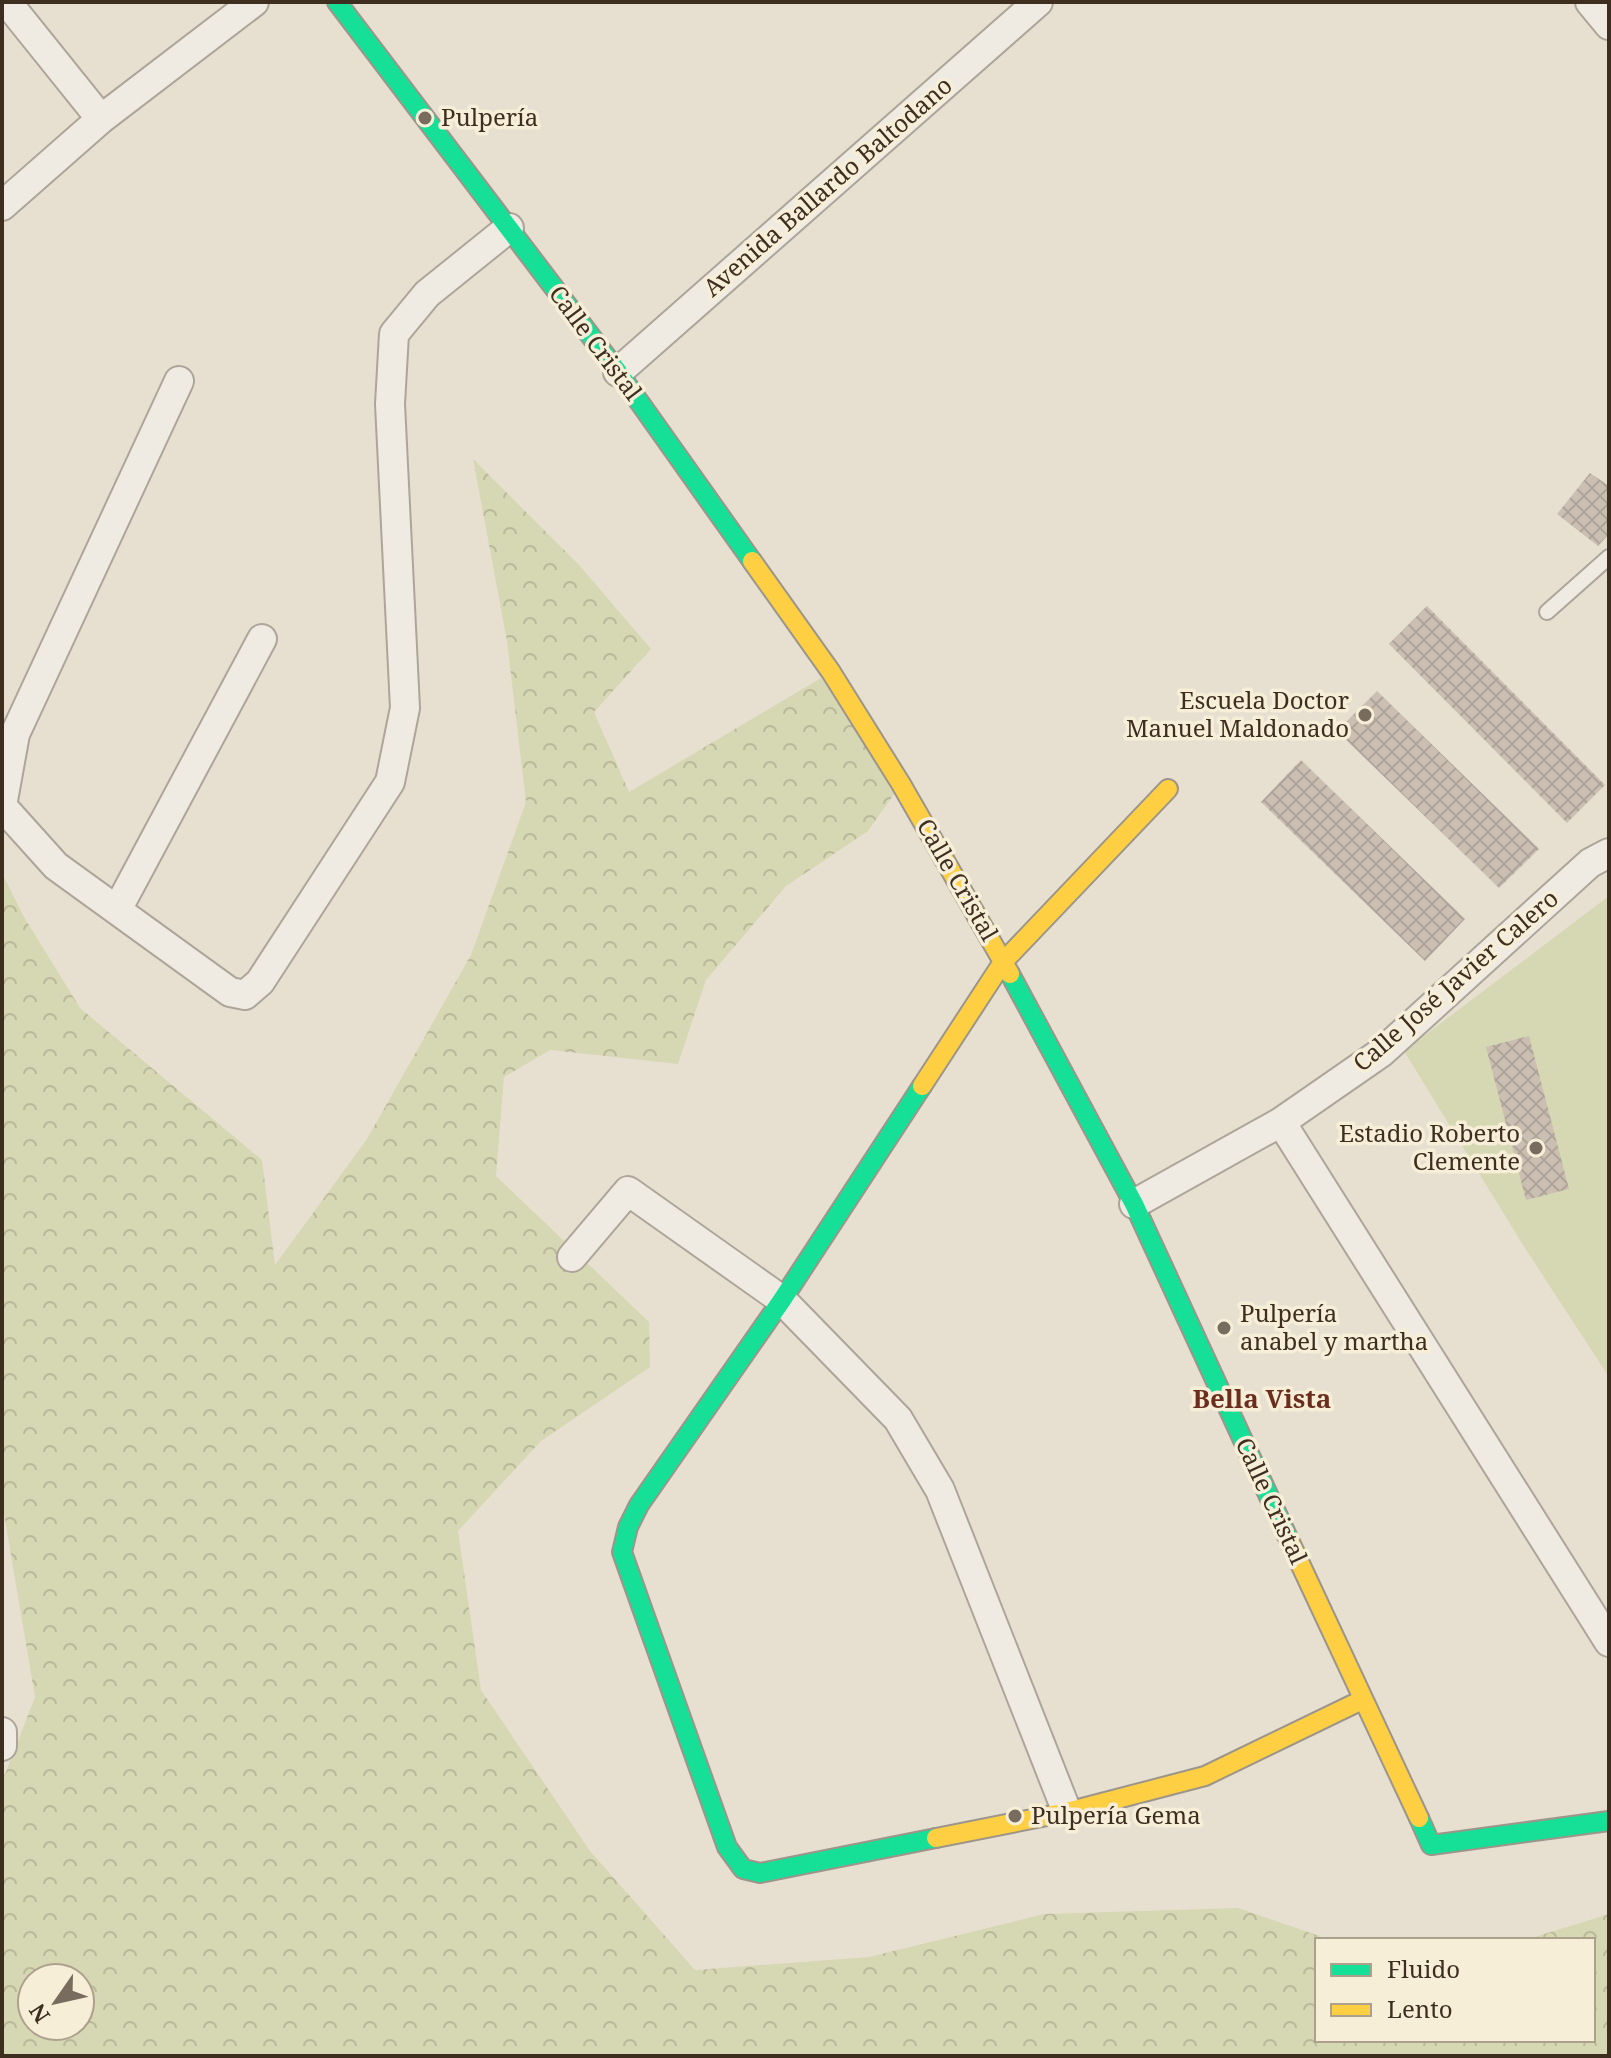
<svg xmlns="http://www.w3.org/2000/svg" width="1611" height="2058" viewBox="0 0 1611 2058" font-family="'Noto Serif',serif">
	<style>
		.forest { fill: url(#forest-crowns); fill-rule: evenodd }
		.pitch { fill: #d6d7b3 }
		.building { fill: url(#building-cross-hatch) }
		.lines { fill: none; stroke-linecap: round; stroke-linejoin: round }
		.lane-casing { stroke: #ada599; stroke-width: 18 }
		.street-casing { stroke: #ada599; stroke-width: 32 }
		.fast-casing { stroke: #9c958a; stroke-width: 22 }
		.slow-casing { stroke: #9c958a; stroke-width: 22 }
		.lane { stroke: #efebe3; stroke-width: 14 }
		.street { stroke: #efebe3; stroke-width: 28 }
		.fast { stroke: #16e098; stroke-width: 18 }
		.slow { stroke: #ffcf43; stroke-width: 18 }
		.poi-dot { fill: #786c5e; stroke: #f7eed8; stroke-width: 3 }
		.labels { text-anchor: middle; stroke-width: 7; stroke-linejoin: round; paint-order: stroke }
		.poi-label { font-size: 24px; fill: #3d2e20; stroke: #f7eed8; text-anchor: start }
		.street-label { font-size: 24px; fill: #3d2e20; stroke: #f7eed8 }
		.neighbourhood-label { font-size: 26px; font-weight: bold; fill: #6b2e1e; stroke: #f7eed8 }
	</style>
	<defs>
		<pattern id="forest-crowns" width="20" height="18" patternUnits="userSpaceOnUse" patternTransform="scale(2)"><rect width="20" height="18" fill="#d6d7b3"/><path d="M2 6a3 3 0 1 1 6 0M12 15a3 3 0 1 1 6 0" fill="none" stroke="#b9b99a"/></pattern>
		<pattern id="building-cross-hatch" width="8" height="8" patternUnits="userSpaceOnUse" patternTransform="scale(2)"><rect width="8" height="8" fill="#cbbfb2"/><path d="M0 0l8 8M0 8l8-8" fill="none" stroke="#afa499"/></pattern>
	</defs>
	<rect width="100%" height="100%" fill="#e7e0d1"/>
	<!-- forest -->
	<path class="forest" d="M473 459 580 566 651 649 594 712 629 792 831 672 901 784 868 831 786 886 706 980 678 1064 550 1050 504 1077 496 1176 649 1322 650 1367 541 1441 458 1531 481 1690 590 1851 695 1970 869 1957 1044 1914 1238 1908 1331 1940H1317V2040H1593V1940H1525L1609 1914V2056H2V1782L35 1697 2 1502V873L24 917 80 1008 262 1160 275 1265 367 1139 471 955 526 802 507 641ZM32 1978H80V2026H32Z"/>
	<!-- pitch -->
	<path class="pitch" d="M1609 896V1377L1523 1245 1404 1051Z"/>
	<!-- building -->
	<path class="building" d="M1590 473 1609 486V534L1598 546 1557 514Z
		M1427 606 1605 785 1567 823 1389 644Z
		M1377 691 1539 849 1499 888 1337 731Z
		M1301 760 1465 919 1425 961 1261 802Z
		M1529 1036 1569 1189 1526 1200 1486 1047Z"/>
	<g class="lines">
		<!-- lane casing -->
		<g class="lane-casing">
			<path id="lane" d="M1547 612 1609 557"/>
		</g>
		<!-- street casing -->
		<g class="street-casing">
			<path id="street" d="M7 2 101 119
				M1590 2 1609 25
				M2 206 101 119 254 2
				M618 372 1038 2
				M2 806 56 866 230 992 245 995 260 982 390 782 405 708 390 404 394 334 427 294 509 228
				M2 806 15 734 179 381
				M117 910 262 639
				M1281 1122 1609 1642
				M1134 1204 1281 1122 1382 1052 1590 863 1609 853
				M572 1257 628 1191 782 1300 898 1419 940 1490 1067 1812
				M2 1732V1746"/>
		</g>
		<!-- fast casing -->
		<g class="fast-casing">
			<path id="fast" d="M337 2 618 372 752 561
				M1010 974 1134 1204 1289 1540
				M922 1086 782 1300 639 1505 628 1527 622 1552 727 1847 743 1869 760 1873 936 1838
				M1419 1818 1431 1845 1609 1821"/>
		</g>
		<!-- slow casing -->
		<g class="slow-casing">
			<path id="slow" d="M752 561 831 672 901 784 1010 974
				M922 1086 1003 962 1168 789
				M1289 1540 1419 1818
				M936 1838 1067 1812 1205 1776 1362 1700"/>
		</g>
		<!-- lane -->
		<use href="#lane" class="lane"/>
		<!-- street -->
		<use href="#street" class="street"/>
		<!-- fast -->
		<use href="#fast" class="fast"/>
		<!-- slow -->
		<use href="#slow" class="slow"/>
	</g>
	<!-- markers -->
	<g class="poi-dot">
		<circle cx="425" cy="118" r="8"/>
		<circle cx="1365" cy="715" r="8"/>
		<circle cx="1536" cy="1148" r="8"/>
		<circle cx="1224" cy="1328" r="8"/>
		<circle cx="1015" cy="1816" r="8"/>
	</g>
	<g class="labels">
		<!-- poi labels -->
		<g class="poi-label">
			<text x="441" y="126">Pulpería</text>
			<text x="1349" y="709" text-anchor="end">Escuela Doctor<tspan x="1349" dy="28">Manuel Maldonado</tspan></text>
			<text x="1520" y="1142" text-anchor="end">Estadio Roberto<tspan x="1520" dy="28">Clemente</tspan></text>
			<text x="1240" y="1322">Pulpería<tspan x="1240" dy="28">anabel y martha</tspan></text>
			<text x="1031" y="1824">Pulpería Gema</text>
		</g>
		<!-- street labels -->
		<g class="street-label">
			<text transform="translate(828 187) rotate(-41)" y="8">Avenida Ballardo Baltodano</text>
			<text transform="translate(595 343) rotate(53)" y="8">Calle Cristal</text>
			<text transform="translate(957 880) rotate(60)" y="8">Calle Cristal</text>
			<text transform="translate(1456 981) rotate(-41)" y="8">Calle José Javier Calero</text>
			<text transform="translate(1271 1501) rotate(65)" y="8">Calle Cristal</text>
		</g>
		<!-- neighbourhood labels -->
		<g class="neighbourhood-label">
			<text x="1262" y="1408">Bella Vista</text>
		</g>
	</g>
	<!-- border -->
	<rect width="1611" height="2058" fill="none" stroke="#3d2e20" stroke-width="8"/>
	<!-- legend -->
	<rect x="1315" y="1938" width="280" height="104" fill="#f7eed8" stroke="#ada18e" stroke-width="2"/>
	<rect x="1331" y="1964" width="40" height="12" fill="#16e098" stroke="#ada18e" stroke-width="2"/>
	<text x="1387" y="1978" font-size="24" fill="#3d2e20">Fluido</text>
	<rect x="1331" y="2004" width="40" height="12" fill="#ffcf43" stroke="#ada18e" stroke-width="2"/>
	<text x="1387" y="2018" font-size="24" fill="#3d2e20">Lento</text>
	<!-- north arrow -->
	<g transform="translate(56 2002) rotate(236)"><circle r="38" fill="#f7eed8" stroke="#ada18e" stroke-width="2"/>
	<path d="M0-6L14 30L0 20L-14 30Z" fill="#786c5e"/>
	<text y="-12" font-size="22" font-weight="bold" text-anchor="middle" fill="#3d2e20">N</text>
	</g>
</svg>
